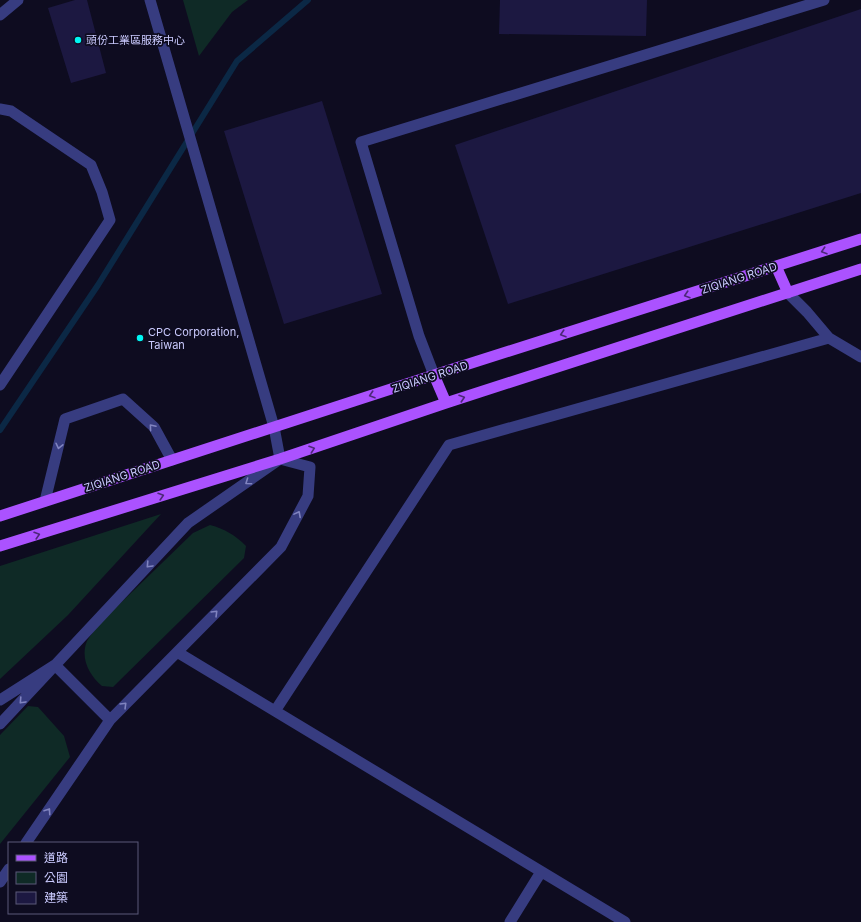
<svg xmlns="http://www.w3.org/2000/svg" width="861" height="922" viewBox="0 0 861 922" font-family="Inter,'Noto Sans TC',sans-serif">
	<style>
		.green { fill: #0f2a26 }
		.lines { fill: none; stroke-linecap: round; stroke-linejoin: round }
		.stream { stroke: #0b2845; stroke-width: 6 }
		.building { fill: #1c1841 }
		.service { stroke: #373c80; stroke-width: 11 }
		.minor { stroke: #373c80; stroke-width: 11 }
		.primary { stroke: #ab52ff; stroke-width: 11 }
		.oneway { stroke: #4d2879 }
		.oneway2 { stroke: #8184c0 }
		.poi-dot { fill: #00f6f3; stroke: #0e0c20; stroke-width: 1.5 }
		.labels { text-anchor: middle; stroke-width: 3.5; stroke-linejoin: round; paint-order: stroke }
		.poi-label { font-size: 11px; fill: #cbcbff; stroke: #0e0c20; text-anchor: start }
		.street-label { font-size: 11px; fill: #cbcbff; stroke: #0e0c20 }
	</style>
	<rect width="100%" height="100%" fill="#0e0c20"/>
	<!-- green -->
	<path class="green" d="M183 0H248L232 12 199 56Z
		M161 514 68 615 0 679V566Z
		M210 525C225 529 235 535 246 546L244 558 113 687 102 686C89 675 80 658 87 641 90 636 95 630 98 625L193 533Z
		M28 706 38 707 64 736 70 757 0 844V735Z"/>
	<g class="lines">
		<!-- stream -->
		<path class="stream" d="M0 430 98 285 237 61 308 0"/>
	</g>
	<!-- building -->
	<path class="building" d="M75 0H87L106 73 71 83 48 8Z
		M500 0H647L646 36 499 34Z
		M861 9V193L508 304 455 145Z
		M322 101 382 294 284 324 224 131Z"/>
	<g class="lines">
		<!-- service -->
		<path class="service" d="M0 15 18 0
			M0 109 11 111 91 165 102 192 110 220 0 385
			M788 293 807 312 829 338 861 357
			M434 375 419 336 361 142 824 0
			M45 501 65 419 123 399 154 427 172 460
			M177 652 625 922
			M0 700 55 665 110 720
			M275 711 449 445 829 338
			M0 724 188 523 280 459 310 467 308 496 281 547 110 720 26 843
			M0 882 9 869
			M510 922 541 872"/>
		<!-- minor -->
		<path class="minor" d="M150 0 274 427 280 459"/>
		<!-- primary -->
		<path class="primary" d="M776 266 788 293
			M434 375 446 403
			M0 516 434 375 861 239
			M0 546 280 459 446 403 861 269"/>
	</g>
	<!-- one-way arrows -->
	<defs><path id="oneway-chevron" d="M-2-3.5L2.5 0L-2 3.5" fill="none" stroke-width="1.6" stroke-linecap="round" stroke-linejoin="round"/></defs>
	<g class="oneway">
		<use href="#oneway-chevron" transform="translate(824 251) rotate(162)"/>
		<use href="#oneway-chevron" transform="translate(687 295) rotate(162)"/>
		<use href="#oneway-chevron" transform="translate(563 334) rotate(162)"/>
		<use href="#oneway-chevron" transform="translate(372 395) rotate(162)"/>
		<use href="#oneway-chevron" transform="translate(462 398) rotate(-18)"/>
		<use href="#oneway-chevron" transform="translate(312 449) rotate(-19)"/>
		<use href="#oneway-chevron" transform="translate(161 496) rotate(-17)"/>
		<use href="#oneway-chevron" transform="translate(37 535) rotate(-17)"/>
	</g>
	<g class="oneway2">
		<use href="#oneway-chevron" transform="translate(152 427) rotate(-130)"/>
		<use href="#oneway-chevron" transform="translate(59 446) rotate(103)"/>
		<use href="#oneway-chevron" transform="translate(248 482) rotate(145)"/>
		<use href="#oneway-chevron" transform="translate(298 514) rotate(-62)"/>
		<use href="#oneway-chevron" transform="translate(149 565) rotate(133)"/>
		<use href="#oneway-chevron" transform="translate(215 613) rotate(-45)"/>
		<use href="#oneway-chevron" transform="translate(22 701) rotate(133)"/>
		<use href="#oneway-chevron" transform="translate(124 705) rotate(-45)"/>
		<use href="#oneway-chevron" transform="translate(48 811) rotate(-56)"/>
	</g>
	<!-- markers -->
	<g class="poi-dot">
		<circle cx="78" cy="40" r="4"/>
		<circle cx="140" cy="338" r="4"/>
	</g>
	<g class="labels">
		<!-- poi labels -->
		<g class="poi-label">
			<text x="86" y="44">頭份工業區服務中心</text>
			<text x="148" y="336">CPC Corporation,<tspan x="148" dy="13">Taiwan</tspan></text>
		</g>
		<!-- street labels -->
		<g class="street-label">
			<text transform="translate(739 278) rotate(-18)" y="4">ZIQIANG ROAD</text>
			<text transform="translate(430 377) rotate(-18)" y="4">ZIQIANG ROAD</text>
			<text transform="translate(122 476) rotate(-18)" y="4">ZIQIANG ROAD</text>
		</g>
	</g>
	<!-- legend -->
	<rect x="8" y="842" width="130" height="72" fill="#0e0c20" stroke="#5a5879"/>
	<rect x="16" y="855" width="20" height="6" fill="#ab52ff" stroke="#5a5879"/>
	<text x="44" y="862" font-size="12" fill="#cbcbff">道路</text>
	<rect x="16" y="872" width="20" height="12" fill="#0f2a26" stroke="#5a5879"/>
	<text x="44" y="882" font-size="12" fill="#cbcbff">公園</text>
	<rect x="16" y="892" width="20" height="12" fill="#1c1841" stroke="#5a5879"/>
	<text x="44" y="902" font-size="12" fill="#cbcbff">建築</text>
</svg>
